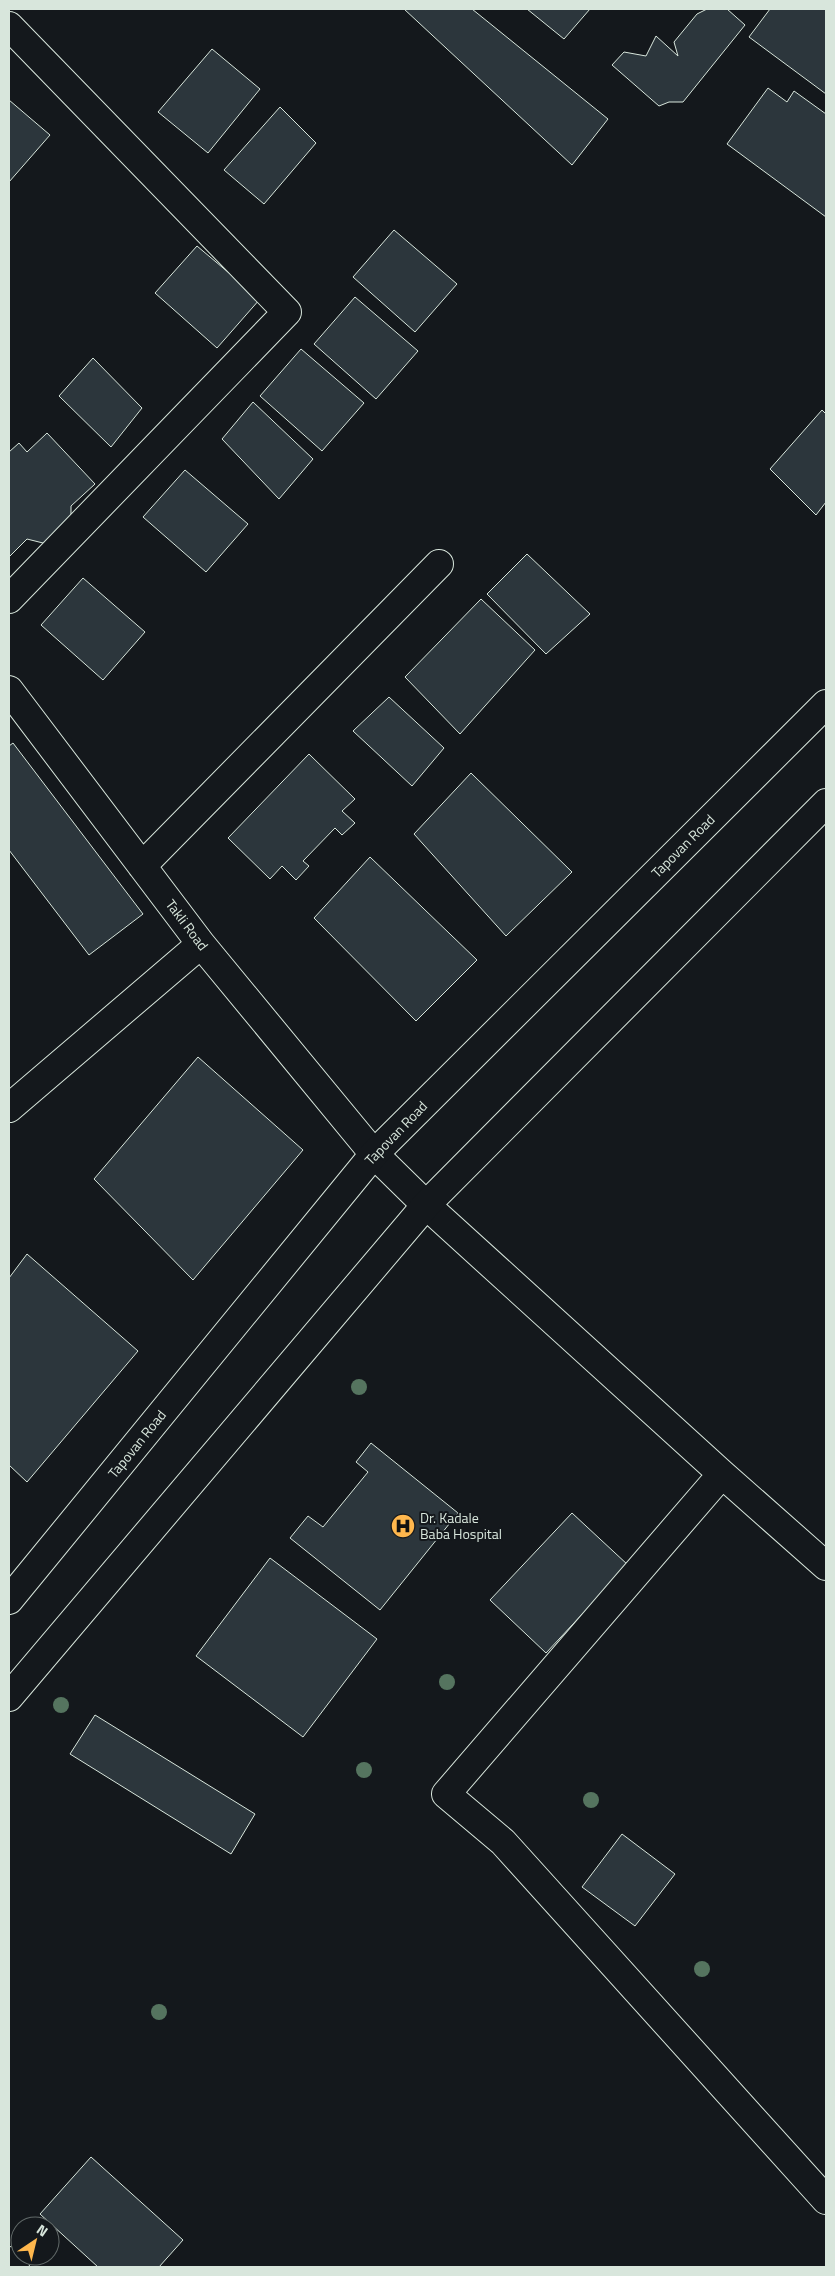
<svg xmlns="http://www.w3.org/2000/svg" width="835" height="2276" viewBox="0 0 835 2276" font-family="'Titillium Web',sans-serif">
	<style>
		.building { fill: #2c363c; stroke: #d8e6dc }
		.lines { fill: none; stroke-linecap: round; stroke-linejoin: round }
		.minor-casing { stroke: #d8e6dc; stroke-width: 30 }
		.major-casing { stroke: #d8e6dc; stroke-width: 30 }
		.minor { stroke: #14181c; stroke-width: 28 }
		.major { stroke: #14181c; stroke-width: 28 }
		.tree { fill: #55745f }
		.labels { text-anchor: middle; stroke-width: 4; stroke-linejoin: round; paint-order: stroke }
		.street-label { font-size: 14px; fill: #d8e6dc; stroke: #14181c }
		.poi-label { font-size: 14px; fill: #d8e6dc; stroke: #14181c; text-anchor: start }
	</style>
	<rect width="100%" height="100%" fill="#14181c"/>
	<!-- building -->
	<path class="building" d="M404 9H472L608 119 572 165Z
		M527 9H590L564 39Z
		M707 9H727L745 25 683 102H669L659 106 612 65 624 52 646 56 656 36 678 56 674 42 697 14Z
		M770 9H826V94L749 37Z
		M212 49 260 89 208 153 158 112Z
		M768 88 787 102 794 91 826 114V217L727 144Z
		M9 100 50 135 9 182Z
		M280 107 316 143 264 204 224 170Z
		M394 230 457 284 415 332 353 277Z
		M197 246 260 299 217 348 155 293Z
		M355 297 418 351 376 399 314 344Z
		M301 349 364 403 322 451 260 396Z
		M93 358 142 408 111 447 59 396Z
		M253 402 313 459 279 499 222 439Z
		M822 410 826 414V502L816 515 770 469Z
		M47 433 95 484 71 506V516L47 544 27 539 9 557V452L19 443 27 452Z
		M185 470 248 524 206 572 143 517Z
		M527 554 590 614 546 654 487 594Z
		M83 578 145 632 103 680 41 625Z
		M481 599 535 650 460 734 405 677Z
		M389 697 444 748 412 786 353 731Z
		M13 743 143 914 89 955 9 850V746Z
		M309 754 355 799 342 811 355 823 342 835 335 828 303 861 309 866 296 880 282 866 270 879 228 838Z
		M471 773 572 872 506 936 414 834Z
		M370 857 477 960 416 1021 314 918Z
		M198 1057 303 1150 193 1280 94 1179Z
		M27 1254 138 1351 27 1482 9 1465V1278Z
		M371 1443 458 1513 380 1610 290 1538 308 1516 323 1527 368 1472 356 1462Z
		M572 1513 628 1565 546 1653 490 1600Z
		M270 1558 377 1639 303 1737 196 1656Z
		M95 1715 255 1814 231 1854 70 1754Z
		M622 1834 675 1874 635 1926 582 1887Z
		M91 2157 183 2240 159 2267H98L40 2214Z"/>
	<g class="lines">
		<!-- minor casing -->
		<g class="minor-casing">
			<path id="minor" d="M9 26 287 312 9 599
				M9 690 201 944 374 1154 426 1205 722 1474 826 1566
				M142 866 439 564
				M9 1108 201 944
				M722 1474 446 1794 503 1842 826 2200
				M9 2261 15 2267"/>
		</g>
		<!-- major casing -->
		<g class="major-casing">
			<path id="major" d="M9 1600 374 1154 826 704
				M9 1697 426 1205 826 803"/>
		</g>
		<!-- minor -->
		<use href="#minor" class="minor"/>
		<!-- major -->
		<use href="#major" class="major"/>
	</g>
	<!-- trees -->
	<g class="tree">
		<circle cx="359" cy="1387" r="8"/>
		<circle cx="447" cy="1682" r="8"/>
		<circle cx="61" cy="1705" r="8"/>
		<circle cx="364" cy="1770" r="8"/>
		<circle cx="591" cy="1800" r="8"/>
		<circle cx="702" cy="1969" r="8"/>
		<circle cx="159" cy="2012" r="8"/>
	</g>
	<!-- icons -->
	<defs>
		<g id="hospital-disc" transform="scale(1.25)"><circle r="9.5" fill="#ffb74d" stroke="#14181c"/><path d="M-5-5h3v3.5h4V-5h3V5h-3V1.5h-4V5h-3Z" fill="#111"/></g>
	</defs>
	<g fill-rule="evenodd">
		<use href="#hospital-disc" x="403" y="1526"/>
	</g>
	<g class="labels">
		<!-- street labels -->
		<g class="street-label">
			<text transform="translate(683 846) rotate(-45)" y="5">Tapovan Road</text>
			<text transform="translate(187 925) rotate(53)" y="5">Takli Road</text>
			<text transform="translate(396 1133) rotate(-46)" y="5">Tapovan Road</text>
			<text transform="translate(137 1444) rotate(-51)" y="5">Tapovan Road</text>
		</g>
		<!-- poi labels -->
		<g class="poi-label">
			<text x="420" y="1523">Dr. Kadale<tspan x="420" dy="16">Baba Hospital</tspan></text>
		</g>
	</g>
	<!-- border -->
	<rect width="835" height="2276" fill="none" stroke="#d8e6dc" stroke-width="20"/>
	<!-- north arrow -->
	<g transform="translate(35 2241) rotate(35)"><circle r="24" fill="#14181c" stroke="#626a69"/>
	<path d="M0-4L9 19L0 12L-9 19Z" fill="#ffb74d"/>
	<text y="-8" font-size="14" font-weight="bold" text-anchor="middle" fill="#d8e6dc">N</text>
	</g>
</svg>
